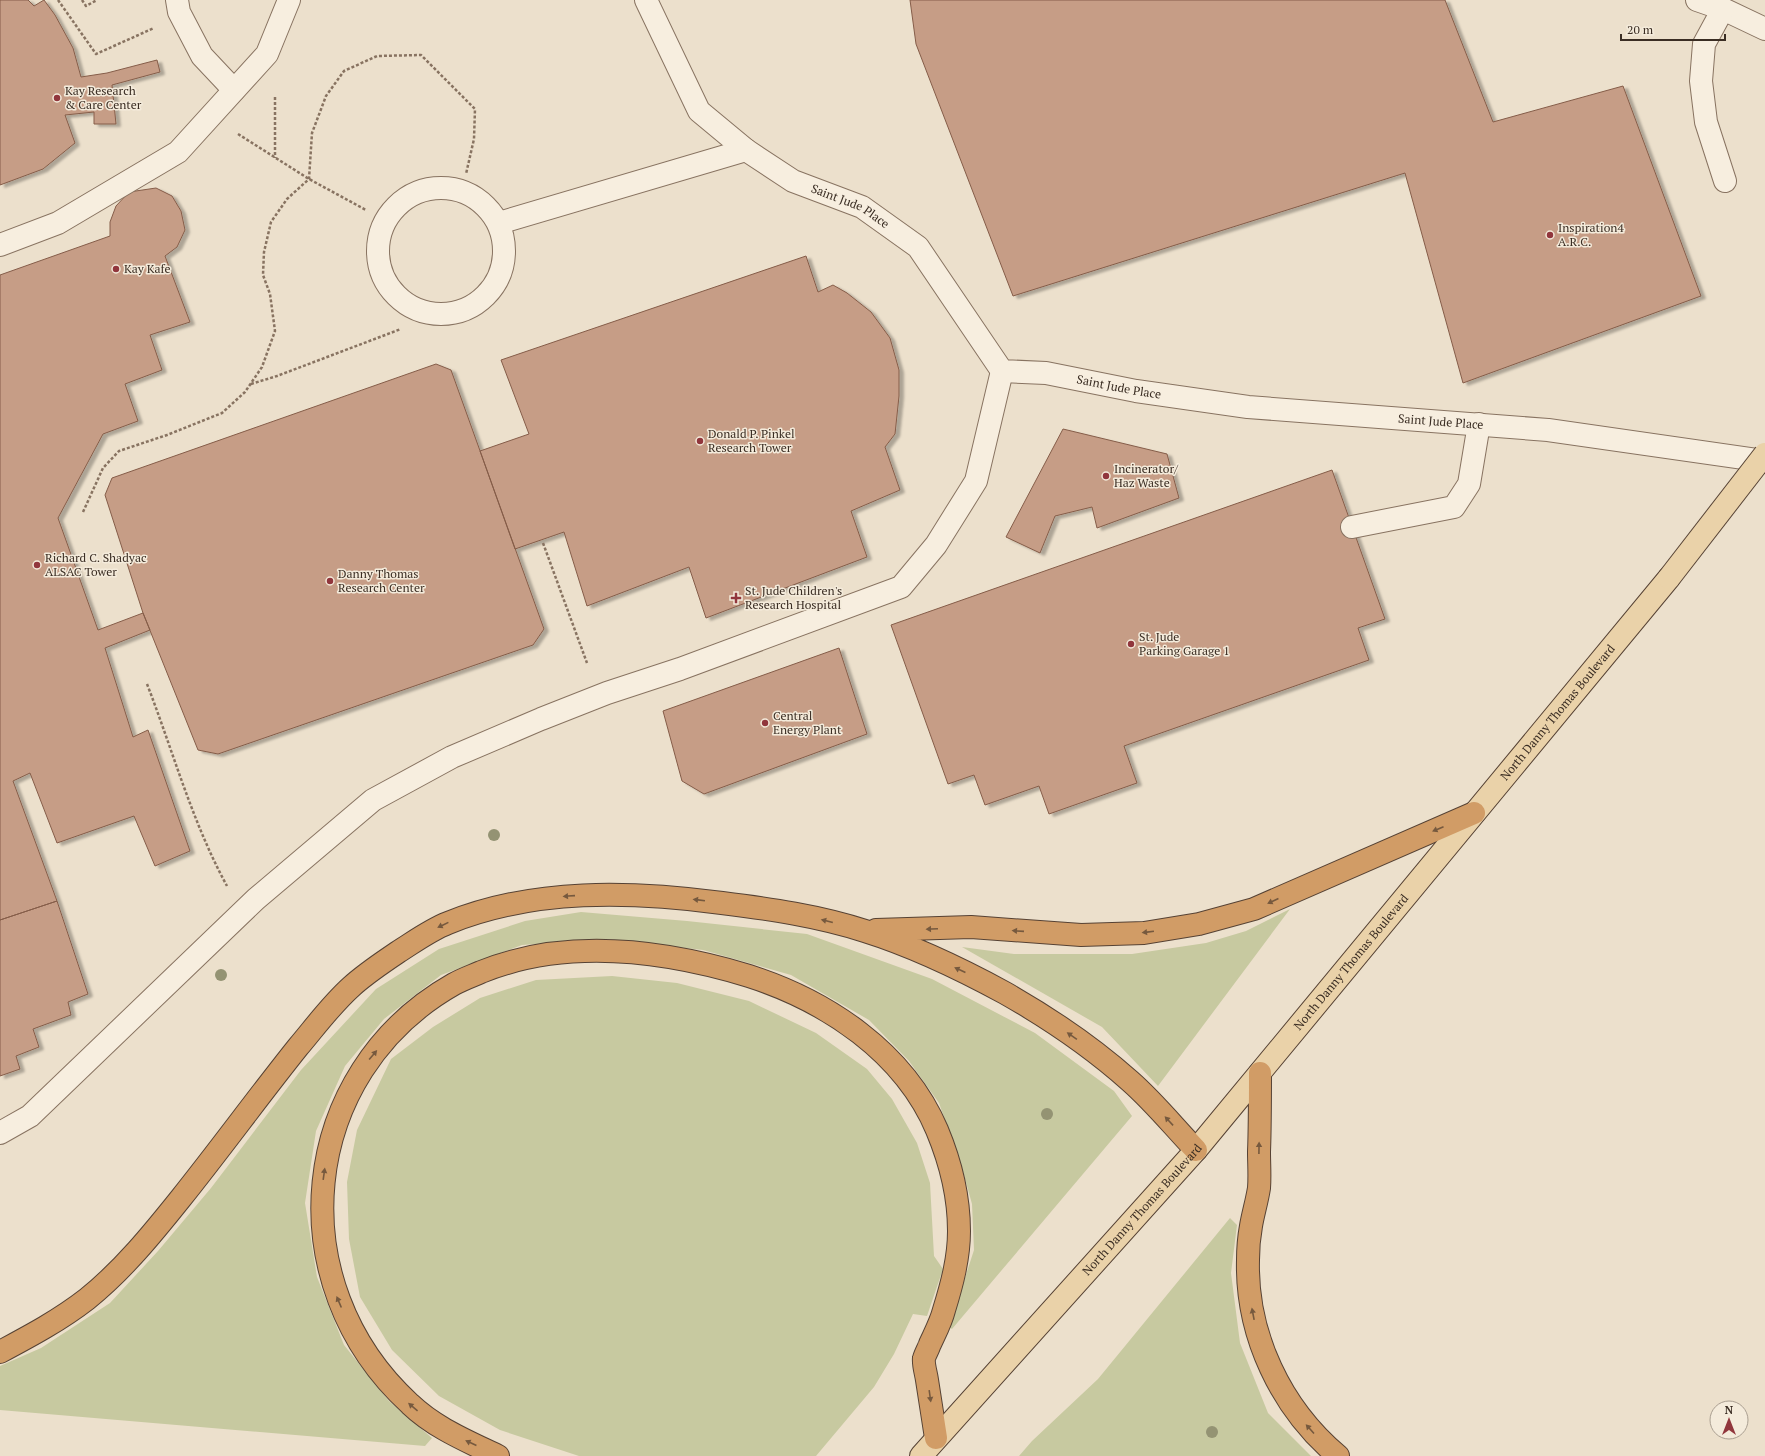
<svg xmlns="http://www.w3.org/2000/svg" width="1765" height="1456" viewBox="0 0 1765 1456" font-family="'PT Serif',serif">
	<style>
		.green { fill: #c7c9a0 }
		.building { fill: #c69d86; stroke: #855d49; filter: url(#shadow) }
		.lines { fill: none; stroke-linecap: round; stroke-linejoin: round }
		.minor-casing { stroke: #887361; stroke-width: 24 }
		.major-casing { stroke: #564234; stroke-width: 24 }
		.highway-casing { stroke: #564234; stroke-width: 24 }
		.path { stroke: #887361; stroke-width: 2.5; stroke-dasharray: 3 2; stroke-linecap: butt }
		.minor { stroke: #f7eedf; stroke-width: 22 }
		.major { stroke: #ead2a9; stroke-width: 22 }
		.highway { stroke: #d19c66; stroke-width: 22 }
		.major-bridge-casing { stroke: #564234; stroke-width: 24; stroke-linecap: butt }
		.major-bridge { stroke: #ead2a9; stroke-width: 22 }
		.tree { fill: #949373 }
		.oneway { fill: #76593e }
		.poi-dot { fill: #91363c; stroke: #f4ebdb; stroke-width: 1.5 }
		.labels { text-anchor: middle; stroke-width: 3; stroke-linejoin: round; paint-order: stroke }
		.poi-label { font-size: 12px; fill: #3a2d23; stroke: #f4ebdb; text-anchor: start }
		.street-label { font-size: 12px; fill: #3a2d23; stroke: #f4ebdb }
	</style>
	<defs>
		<filter id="shadow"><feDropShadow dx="4.5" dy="2.5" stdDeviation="1" flood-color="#0004"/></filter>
	</defs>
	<rect width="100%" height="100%" fill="#ece0cc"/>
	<!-- green -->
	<path class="green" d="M1290 909 1158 1086 1102 1027 962 947 1014 954H1132L1206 943 1246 931Z
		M581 912 687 921 807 934 932 979 1035 1033 1114 1091 1132 1116 952 1329 949 1327 974 1250 972 1204 962 1168 939 1103 909 1061 869 1020 791 975 703 950 607 939 522 945 441 975 384 1019 345 1066 316 1131 305 1203 317 1277 344 1345 389 1401 432 1438 425 1446 0 1410V1366L41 1348 110 1303 158 1251 211 1188 301 1070 376 989 439 949 525 921Z
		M612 976 677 983 749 1001 816 1033 867 1069 892 1099 917 1143 930 1183 934 1256 943 1269 927 1316 913 1314 894 1354 874 1387 816 1456H579L500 1430 439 1396 392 1350 360 1297 349 1239 347 1182 357 1130 391 1059 433 1027 480 998 536 980Z
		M1230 1218 1237 1225 1231 1273 1240 1343 1268 1413 1311 1456H1019L1032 1441 1098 1379Z"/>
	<!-- building -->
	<path class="building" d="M0 0H28L34 6 44 0 55 15 73 48 81 77 107 73 157 60 160 72 112 85 116 124H94V112L65 115 75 143 43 169 0 185Z
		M910 0H1445L1493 122 1623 86 1701 296 1463 383 1405 173 1013 296 916 44Z
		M156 188 172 196 181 211 185 230 177 247 165 256 190 322 150 335 162 370 125 384 138 421 103 434 58 518 98 630 143 613 150 630 105 648 133 737 148 730 190 851 155 866 134 816 57 843 30 773 13 781 57 901 0 920V275L110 236V222L116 206 129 192Z
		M806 256 818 292 833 285 847 293 871 312 890 338 899 370V396L895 434 885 447 900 490 851 511 867 557 706 618 689 567 587 606 564 532 515 549 480 451 529 434 501 360Z
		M436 364 451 370 544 629 533 645 218 754 198 750 143 613 105 495 112 478Z
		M1063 429 1167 454 1179 498 1097 528 1092 507 1055 516 1040 553 1006 537Z
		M1332 470 1385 619 1358 628 1369 660 1124 746 1137 783 1049 814 1039 786 985 805 974 775 948 784 891 625Z
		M839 648 867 734 704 794 682 781 663 711Z
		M57 901 88 994 68 1002 71 1015 33 1029 39 1047 16 1056 20 1069 0 1076V920Z"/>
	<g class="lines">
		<!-- minor casing -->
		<g class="minor-casing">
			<g id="minor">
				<path d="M177 0 179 12 202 56 234 90"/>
				<path id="s1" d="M646 0 699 111 746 150 793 181 862 207 918 247 1002 371 1046 373 1136 391 1248 407 1548 430 1765 461"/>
				<path d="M1697 0 1723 9 1765 29"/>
				<path d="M1723 9 1704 44 1701 81 1706 122 1725 181"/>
				<circle cx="441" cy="251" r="63"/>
				<path d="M499 223 746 150"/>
				<path d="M0 245 58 223 178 152 267 54 289 0"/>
				<path d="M1352 527 1454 507 1469 484 1479 424"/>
				<path d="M0 1133 30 1116 256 899 373 800 452 757 541 719 607 693 680 669 901 587 936 545 976 481 1002 371"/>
			</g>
		</g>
		<!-- major casing -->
		<g class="major-casing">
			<g id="major">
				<path id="s2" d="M921 1456 1196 1150 1669 578"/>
			</g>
		</g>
		<!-- highway casing -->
		<g class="highway-casing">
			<path id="highway" d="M876 930 971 927 1081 935 1144 933 1199 924 1254 909 1474 813
				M1260 1073C1260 1099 1260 1126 1259 1152 1259 1164 1260 1176 1259 1188 1257 1201 1253 1214 1251 1226 1249 1237 1248 1249 1248 1260 1246 1335 1281 1408 1338 1456
				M0 1352C30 1336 60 1320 87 1299 123 1270 153 1233 181 1198 221 1148 258 1097 298 1047 315 1027 331 1005 351 987 365 974 382 963 398 952 414 942 430 930 448 923 534 888 631 891 722 903 770 909 819 916 865 931 913 946 961 969 1005 993 1049 1018 1093 1048 1130 1081 1154 1102 1174 1127 1196 1150
				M498 1456C467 1441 435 1428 410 1404 278 1283 297 1073 454 984 463 979 472 976 481 972 567 937 663 950 749 976 827 1001 904 1052 937 1130 950 1161 959 1197 959 1231 959 1258 952 1284 944 1310 941 1322 935 1333 930 1344 930 1345 924 1357 924 1358 923 1364 926 1373 927 1380 930 1399 933 1419 936 1438"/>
		</g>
		<!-- path -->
		<path class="path" d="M58 0 96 54 154 28
			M82 0 86 6 97 0
			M275 97V158
			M238 134 309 179 366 210
			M251 384 277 376 401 329
			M83 512 103 468 119 451 167 435 222 413 245 392 262 367 275 331 270 294 263 275 264 252 271 222 287 199 309 179 312 133 326 96 344 71 377 56 421 55 475 109 474 139 466 174
			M543 543 587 663
			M147 684C173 751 192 822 227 886"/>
		<!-- minor -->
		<use href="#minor" class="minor"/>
		<!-- major -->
		<use href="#major" class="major"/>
		<!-- highway -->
		<use href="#highway" class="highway"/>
		<!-- major-bridge casing -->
		<g class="major-bridge-casing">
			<path id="major-bridge" d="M1669 578 1765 454"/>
		</g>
		<!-- major-bridge -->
		<use href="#major-bridge" class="major-bridge"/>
	</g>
	<!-- trees -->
	<g class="tree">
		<circle cx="494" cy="835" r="6"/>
		<circle cx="221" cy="975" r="6"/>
		<circle cx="1047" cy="1114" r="6"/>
		<circle cx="1212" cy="1432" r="6"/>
	</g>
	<!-- one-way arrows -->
	<defs><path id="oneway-solid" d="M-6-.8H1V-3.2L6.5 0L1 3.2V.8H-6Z"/></defs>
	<g class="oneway">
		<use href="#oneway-solid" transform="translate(1438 829) rotate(157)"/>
		<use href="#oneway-solid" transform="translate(569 896) rotate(176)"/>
		<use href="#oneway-solid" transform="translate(699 900) rotate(-173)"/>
		<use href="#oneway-solid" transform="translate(1273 901) rotate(155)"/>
		<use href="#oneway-solid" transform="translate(827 921) rotate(-166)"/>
		<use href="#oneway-solid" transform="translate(443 925) rotate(154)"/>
		<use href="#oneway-solid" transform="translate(932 929) rotate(178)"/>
		<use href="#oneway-solid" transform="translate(1018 931) rotate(-176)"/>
		<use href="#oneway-solid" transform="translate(1148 932) rotate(173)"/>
		<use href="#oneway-solid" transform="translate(960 970) rotate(-155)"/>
		<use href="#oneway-solid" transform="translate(1072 1036) rotate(-145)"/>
		<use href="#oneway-solid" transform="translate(373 1055) rotate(-50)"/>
		<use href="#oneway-solid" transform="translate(1169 1121) rotate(-133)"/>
		<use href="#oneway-solid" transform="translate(1259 1148) rotate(-89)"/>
		<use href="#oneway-solid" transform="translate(324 1174) rotate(-82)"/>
		<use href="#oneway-solid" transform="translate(339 1302) rotate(-113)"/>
		<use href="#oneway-solid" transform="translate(1253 1314) rotate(-101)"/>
		<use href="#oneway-solid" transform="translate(930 1396) rotate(82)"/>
		<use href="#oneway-solid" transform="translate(413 1407) rotate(-140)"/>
		<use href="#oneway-solid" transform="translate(1310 1429) rotate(-132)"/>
		<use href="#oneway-solid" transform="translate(471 1443) rotate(-155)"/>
	</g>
	<!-- markers -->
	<g class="poi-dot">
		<circle cx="57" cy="98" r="4"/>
		<circle cx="1550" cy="235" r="4"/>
		<circle cx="116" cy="269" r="4"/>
		<circle cx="700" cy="441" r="4"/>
		<circle cx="1106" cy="476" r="4"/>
		<circle cx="37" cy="565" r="4"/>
		<circle cx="330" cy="581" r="4"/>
		<path d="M734 592h4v4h4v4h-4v4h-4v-4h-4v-4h4z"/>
		<circle cx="1131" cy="644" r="4"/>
		<circle cx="765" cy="723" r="4"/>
	</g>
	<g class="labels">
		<!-- poi labels -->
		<g class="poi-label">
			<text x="65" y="95">Kay Research<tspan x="65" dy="14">&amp; Care Center</tspan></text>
			<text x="1558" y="232">Inspiration4<tspan x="1558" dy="14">A.R.C.</tspan></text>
			<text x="124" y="273">Kay Kafe</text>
			<text x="708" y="438">Donald P. Pinkel<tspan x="708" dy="14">Research Tower</tspan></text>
			<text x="1114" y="473">Incinerator/<tspan x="1114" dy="14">Haz Waste</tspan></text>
			<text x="45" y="562">Richard C. Shadyac<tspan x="45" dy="14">ALSAC Tower</tspan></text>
			<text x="338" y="578">Danny Thomas<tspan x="338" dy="14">Research Center</tspan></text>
			<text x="745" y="595">St. Jude Children's<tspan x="745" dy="14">Research Hospital</tspan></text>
			<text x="1139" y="641">St. Jude<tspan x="1139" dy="14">Parking Garage 1</tspan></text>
			<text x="773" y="720">Central<tspan x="773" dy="14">Energy Plant</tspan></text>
		</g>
		<!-- street labels -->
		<g class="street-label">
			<text dy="4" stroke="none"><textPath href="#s1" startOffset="303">Saint Jude Place</textPath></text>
			<text dy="4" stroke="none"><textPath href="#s1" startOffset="651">Saint Jude Place</textPath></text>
			<text dy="4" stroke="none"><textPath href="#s1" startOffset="975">Saint Jude Place</textPath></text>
			<text dy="4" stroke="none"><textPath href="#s2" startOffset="979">North Danny Thomas Boulevard</textPath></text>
			<text dy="4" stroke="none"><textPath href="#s2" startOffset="655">North Danny Thomas Boulevard</textPath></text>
			<text dy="4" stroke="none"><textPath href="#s2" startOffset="331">North Danny Thomas Boulevard</textPath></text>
		</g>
	</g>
	<!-- north arrow -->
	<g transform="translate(1729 1420)"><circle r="19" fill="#f4ebdb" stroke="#aa9f91"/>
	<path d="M0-3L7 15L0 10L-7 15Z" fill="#91363c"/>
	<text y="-6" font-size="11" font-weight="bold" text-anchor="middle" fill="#3a2d23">N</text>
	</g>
	<!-- scale -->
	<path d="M1621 34v6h104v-6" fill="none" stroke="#3a2d23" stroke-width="2"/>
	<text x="1627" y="34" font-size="12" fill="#3a2d23" stroke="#f4ebdb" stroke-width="3" paint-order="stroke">20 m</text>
</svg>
